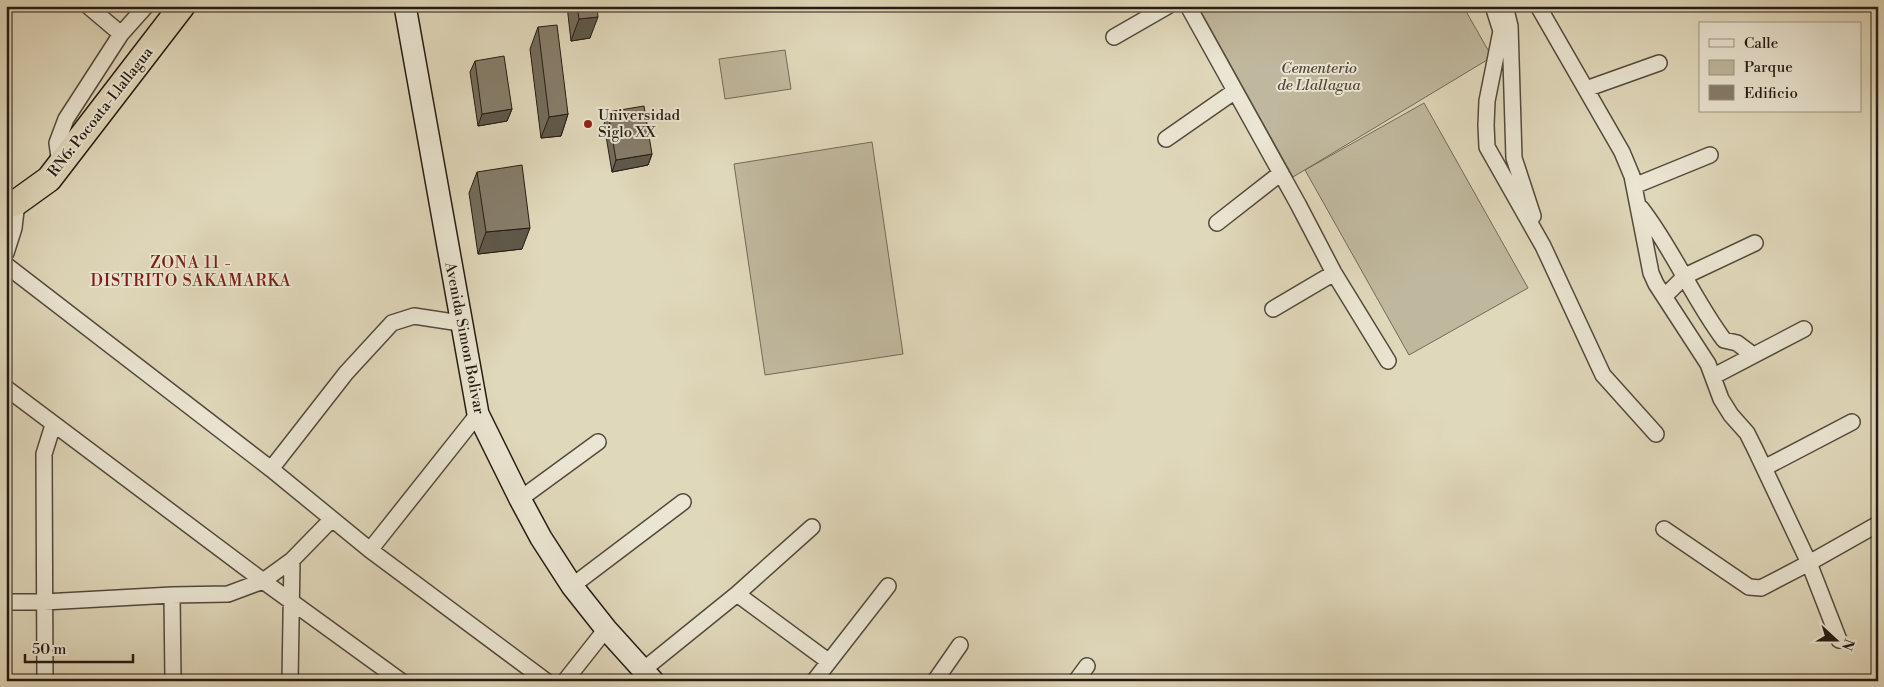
<svg xmlns="http://www.w3.org/2000/svg" width="1884" height="687" viewBox="0 0 1884 687" font-family="'Libre Bodoni',serif">
	<style>
		.green { fill: #c0b89e; stroke: #726a58 }
		.lines { fill: none; stroke-linecap: round; stroke-linejoin: round }
		.minor-casing { stroke: #534a3d; stroke-width: 18 }
		.secondary-casing { stroke: #241b13; stroke-width: 24 }
		.trunk-casing { stroke: #241b13; stroke-width: 28 }
		.minor { stroke: #ebe6d3; stroke-width: 15 }
		.secondary { stroke: #ebe6d3; stroke-width: 21 }
		.trunk { stroke: #e0d8bb; stroke-width: 25 }
		.wall { fill: #736c5b; stroke: #241b13 }
		.shaded-wall { fill: #5e584a; stroke: #241b13 }
		.building { fill: #867d6a; stroke: #241b13 }
		.poi-dot { fill: #8f2418; stroke: #ebe6d3; stroke-width: 2 }
		.labels { text-anchor: middle; stroke-width: 4; stroke-linejoin: round; paint-order: stroke }
		.park-label { font-size: 15px; font-style: italic; fill: #534a3d; stroke: #ebe6d3 }
		.street-label { font-size: 15px; fill: #241b13; stroke: #ebe6d3 }
		.poi-label { font-size: 15px; fill: #241b13; stroke: #ebe6d3; text-anchor: start }
		.neighbourhood-label { font-size: 16px; letter-spacing: 1px; fill: #7a1f14; stroke: #ebe6d3 }
	</style>
	<rect width="100%" height="100%" fill="#e0d8bb"/>
	<filter id="stains"><feTurbulence type="fractalNoise" baseFrequency=".004" numOctaves="4"/><feColorMatrix values="0 0 0 0 .2 0 0 0 0 .09 0 0 0 0 .02 0 0 0 .5 -.17"/></filter>
	<radialGradient id="worn" r=".72"><stop offset=".6" stop-color="#630" stop-opacity="0"/><stop offset="1" stop-color="#630" stop-opacity=".3"/></radialGradient>
	<!-- green -->
	<path class="green" d="M1198 6H1463L1492 57 1293 177Z
		M785 50 791 89 725 99 719 59Z
		M1424 103 1528 288 1409 355 1305 170Z
		M872 142 903 354 765 375 734 164Z"/>
	<g class="lines">
		<!-- minor casing -->
		<g class="minor-casing">
			<path id="minor" d="M88 6 121 34
				M1188 6 1298 204 1334 273 1388 361
				M1493 6 1501 31 1487 101 1486 125 1487 147 1543 246 1603 375 1656 434
				M1505 6 1510 26 1514 158 1533 216
				M1538 6 1622 152 1632 176 1651 273 1656 284 1708 364 1721 399 1731 415 1747 433 1755 449 1809 563 1839 640
				M1114 37 1168 6
				M1586 89 1659 63
				M1166 139 1235 91
				M60 164 57 143 66 119 121 34 146 6
				M1634 186 1710 155
				M1641 208C1673 249 1693 299 1724 340L1737 343 1753 355
				M1217 223 1281 173
				M6 253 14 228 17 202
				M6 265 271 469 370 550 546 681
				M1665 296 1685 276 1755 243
				M1273 309 1334 273
				M1714 376 1804 329
				M6 388 263 581 401 681
				M1764 468 1852 422
				M271 469 346 373 392 323 414 316 460 323
				M520 499 598 442
				M1664 529 1749 587 1761 588 1809 563 1878 524
				M370 550 478 414
				M572 586 683 502
				M737 594 828 661
				M172 595 173 681
				M6 602H44L172 595 228 594 263 581 292 560 332 519
				M643 670 737 594 812 527
				M45 681 44 454 53 425
				M290 681 292 560
				M565 681 606 629
				M814 681 888 586
				M935 681 960 645
				M1076 681 1087 666"/>
		</g>
		<!-- secondary casing -->
		<g class="secondary-casing">
			<path id="secondary" d="M405 6 478 414 520 499 541 538 572 586 606 629 653 681"/>
		</g>
		<!-- trunk casing -->
		<g class="trunk-casing">
			<path id="trunk" d="M6 206 17 202 49 179 182 6"/>
		</g>
		<!-- minor -->
		<use href="#minor" class="minor"/>
		<!-- secondary -->
		<use href="#secondary" class="secondary"/>
		<!-- trunk -->
		<use href="#trunk" class="trunk"/>
	</g>
	<!-- wall -->
	<path class="wall" d="M567 6H597L590 38 571 41Z
		M538 27 568 114 561 136 541 138 530 49Z
		M475 61 512 109 507 121 478 126 470 72Z
		M608 112 652 154 648 165 612 172 604 124Z
		M477 172 522 249 478 254 469 193Z"/>
	<!-- shaded-wall -->
	<path class="shaded-wall" d="M598 17 590 38 571 41 579 19Z
		M512 109 507 121 478 126 482 114Z
		M568 114 561 136 541 138 549 117Z
		M652 154 648 165 612 172 616 160Z
		M530 228 522 249 478 254 486 232Z"/>
	<!-- building -->
	<path class="building" d="M577 6H597L598 17 579 19Z
		M557 25 568 114 549 117 538 27Z
		M504 56 512 109 482 114 475 61Z
		M644 106 652 154 616 160 608 112Z
		M522 165 530 228 486 232 477 172Z"/>
	<!-- markers -->
	<circle class="poi-dot" cx="588" cy="124" r="5"/>
	<g class="labels">
		<!-- park labels -->
		<g class="park-label">
			<text x="1319" y="73">Cementerio<tspan x="1319" dy="17">de Llallagua</tspan></text>
		</g>
		<!-- street labels -->
		<g class="street-label">
			<text transform="translate(100 112) rotate(-52)" y="5">RN6: Pocoata-Llallagua</text>
			<text transform="translate(465 338) rotate(79)" y="5">Avenida Simon Bolivar</text>
		</g>
		<!-- poi labels -->
		<g class="poi-label">
			<text x="598" y="120">Universidad<tspan x="598" dy="17">Siglo XX</tspan></text>
		</g>
		<!-- neighbourhood labels -->
		<g class="neighbourhood-label">
			<text x="191" y="268">ZONA 11 -<tspan x="191" dy="18">DISTRITO SAKAMARKA</tspan></text>
		</g>
	</g>
	<!-- margin -->
	<rect width="1884" height="687" fill="none" stroke="#e0d8bb" stroke-width="25"/>
	<rect x="8" y="8" width="1869" height="672" fill="none" stroke="#241b13" stroke-width="2.5"/>
	<rect x="12" y="12" width="1859" height="662" fill="none" stroke="#241b13"/>
	<!-- legend -->
	<rect x="1699" y="22" width="162" height="90" fill="#ebe6d3" stroke="#9b9586"/>
	<rect x="1709" y="39" width="25" height="8" fill="#ebe6d3" stroke="#9b9586"/>
	<text x="1744" y="48" font-size="15" fill="#241b13">Calle</text>
	<rect x="1709" y="60" width="25" height="15" fill="#c0b89e" stroke="#9b9586"/>
	<text x="1744" y="72" font-size="15" fill="#241b13">Parque</text>
	<rect x="1709" y="85" width="25" height="15" fill="#867d6a" stroke="#9b9586"/>
	<text x="1744" y="98" font-size="15" fill="#241b13">Edificio</text>
	<!-- north arrow -->
	<g transform="translate(1836 640) rotate(111)" stroke="#ebe6d3" stroke-width="4" paint-order="stroke">
	<path d="M0-4L9 19L0 12L-9 19Z" fill="#241b13"/>
	<text y="-8" font-size="14" font-weight="bold" text-anchor="middle" fill="#241b13">N</text>
	</g>
	<!-- scale -->
	<path d="M25 654v8h108v-8" fill="none" stroke="#241b13" stroke-width="2.5"/>
	<text x="32" y="654" font-size="15" fill="#241b13" stroke="#ebe6d3" stroke-width="4" paint-order="stroke">50 m</text>
	<rect width="100%" height="100%" filter="url(#stains)"/>
	<rect width="100%" height="100%" fill="url(#worn)"/>
</svg>
